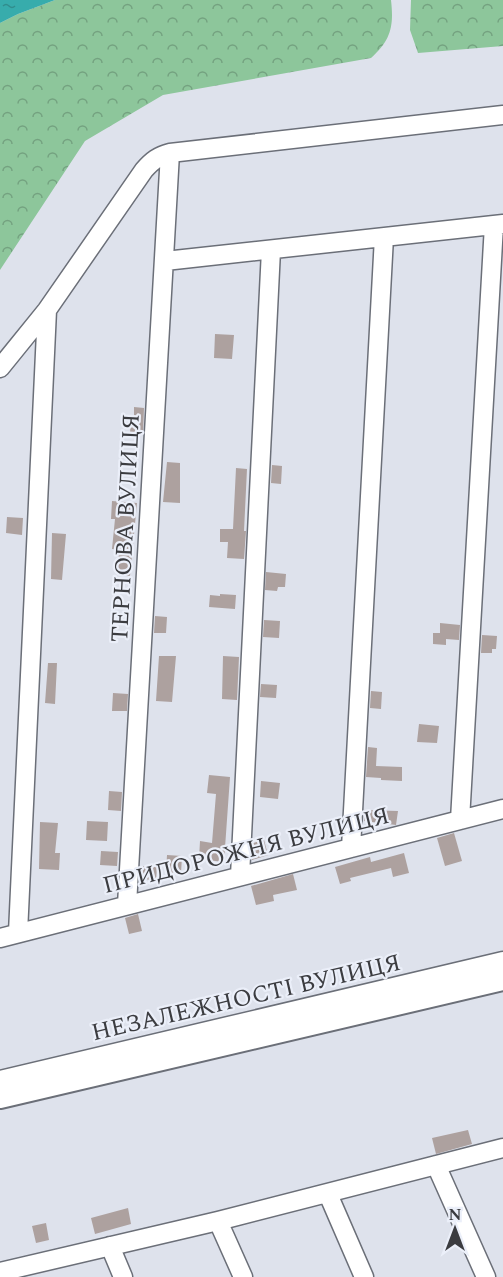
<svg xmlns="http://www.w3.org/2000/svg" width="503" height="1277" viewBox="0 0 503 1277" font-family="Spectral,serif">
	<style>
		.forest { fill: url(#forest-crowns) }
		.water { fill: url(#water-ripples) }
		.building { fill: #ada19f }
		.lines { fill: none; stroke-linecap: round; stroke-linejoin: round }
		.minor-casing { stroke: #6b6f78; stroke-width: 21 }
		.major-casing { stroke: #6b6f78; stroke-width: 26 }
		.minor { stroke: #fff; stroke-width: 18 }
		.major { stroke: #fff; stroke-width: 22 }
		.labels { text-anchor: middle; stroke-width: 4.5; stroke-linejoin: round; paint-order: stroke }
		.street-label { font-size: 24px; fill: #3b3c40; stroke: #ebeff9 }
	</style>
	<defs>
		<pattern id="forest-crowns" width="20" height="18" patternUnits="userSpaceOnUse" patternTransform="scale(1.5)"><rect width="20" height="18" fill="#8dc69b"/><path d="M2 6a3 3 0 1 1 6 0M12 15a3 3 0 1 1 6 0" fill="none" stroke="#74a280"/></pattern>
		<pattern id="water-ripples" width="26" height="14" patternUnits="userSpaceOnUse" patternTransform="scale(1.5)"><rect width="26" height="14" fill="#37acac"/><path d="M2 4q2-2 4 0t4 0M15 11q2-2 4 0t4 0" fill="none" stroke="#308d8d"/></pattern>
	</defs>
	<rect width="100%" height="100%" fill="#dee2ec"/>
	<!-- forest -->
	<path class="forest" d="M55 0H391C394 26 391 40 371 58L163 95 85 141 0 270V23L18 14Z
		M411 0H503V46L418 53 410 30Z"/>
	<!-- water -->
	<path class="water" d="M0 0H55L18 14 0 23Z"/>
	<!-- building -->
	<path class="building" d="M215 334 234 335 232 359 214 358Z
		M134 407 144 408 143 434 130 433 131 420H134Z
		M167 462 180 463V503L163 502Z
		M272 465 282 466 281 484 271 483Z
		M236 468 247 469 244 531H246L244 559 227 558 228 542H220V529H233Z
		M112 501 137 503 130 576 118 575 119 550 112 549 115 519H111Z
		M7 517 23 518 22 535 6 533Z
		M52 533 66 534 62 580 51 579Z
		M266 572 286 574 285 587H278L277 591 265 590Z
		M220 594 236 595 235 609 209 607 210 595 220 596Z
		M155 616 167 617 166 633H154Z
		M264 620 280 621 279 638 263 637Z
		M440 623 460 625 459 640 446 639V645L433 644V633H440Z
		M482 635 497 636 496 649H492V653H481Z
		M159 656H176L172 702 156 701Z
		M223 656 239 657 237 700 222 699Z
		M48 663H57L55 704 45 703Z
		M261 684 277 685 276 698 260 697Z
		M371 691 382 692 381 709 370 708Z
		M113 693 128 694 127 711H112Z
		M419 724 439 726 437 743 417 742Z
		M368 747 377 748 376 766 402 767V781L381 780V778L366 777Z
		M209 775 230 777 224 862 199 859 200 841 212 843 216 794 207 793Z
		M261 781 280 783 278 799 260 797Z
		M109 791 122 792 121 811 108 810Z
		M364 810 398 811 396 825 364 821Z
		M87 821 108 822 107 841 86 840Z
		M40 822 58 823 55 853H60L59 870 39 869Z
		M454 833 462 861 445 866 437 838Z
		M264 840 268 855 252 860 253 843Z
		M101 851 118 852 117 866 100 865Z
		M404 853 409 873 393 877 391 868 350 878 351 881 340 884 335 867 370 857 371 862Z
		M167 855 182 856 181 873 166 872Z
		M143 866 157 867 156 880 142 879Z
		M293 874 297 890 273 895 274 901 256 905 251 886Z
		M138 914 142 931 129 934 125 918Z
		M468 1130 472 1144 436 1154 432 1138Z
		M128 1208 131 1224 95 1234 91 1218Z
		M46 1223 49 1240 36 1243 32 1226Z"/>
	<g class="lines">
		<!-- minor casing -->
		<g class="minor-casing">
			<path id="minor" d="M165 261 503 224
				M0 368 47 310 144 170C152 161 158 156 170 153L503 115
				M460 820 494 225
				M351 848 384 237
				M240 876 271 250
				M127 905 170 153
				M18 933 47 310
				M0 938 503 809
				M0 1080 503 961
				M436 1165 486 1277
				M328 1194 364 1277
				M218 1221 243 1277
				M110 1246 123 1277
				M0 1272 218 1221 503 1148"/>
		</g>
		<!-- major casing -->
		<g class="major-casing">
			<path id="major" d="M0 1097 503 979"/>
		</g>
		<!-- minor -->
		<use href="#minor" class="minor"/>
		<!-- major -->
		<use href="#major" class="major"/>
	</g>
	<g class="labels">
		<!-- street labels -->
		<g class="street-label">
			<text transform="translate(125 528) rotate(-87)" y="8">ТЕРНОВА ВУЛИЦЯ</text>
			<text transform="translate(246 850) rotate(-14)" y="8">ПРИДОРОЖНЯ ВУЛИЦЯ</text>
			<text transform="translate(246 997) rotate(-13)" y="8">НЕЗАЛЕЖНОСТІ ВУЛИЦЯ</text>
		</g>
	</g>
	<!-- north arrow -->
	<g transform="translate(455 1229)" stroke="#ebeff9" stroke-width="4.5" paint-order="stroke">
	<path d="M0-4.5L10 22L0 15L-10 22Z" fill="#3b3c40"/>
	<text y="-9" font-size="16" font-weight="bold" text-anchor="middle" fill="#3b3c40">N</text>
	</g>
</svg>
